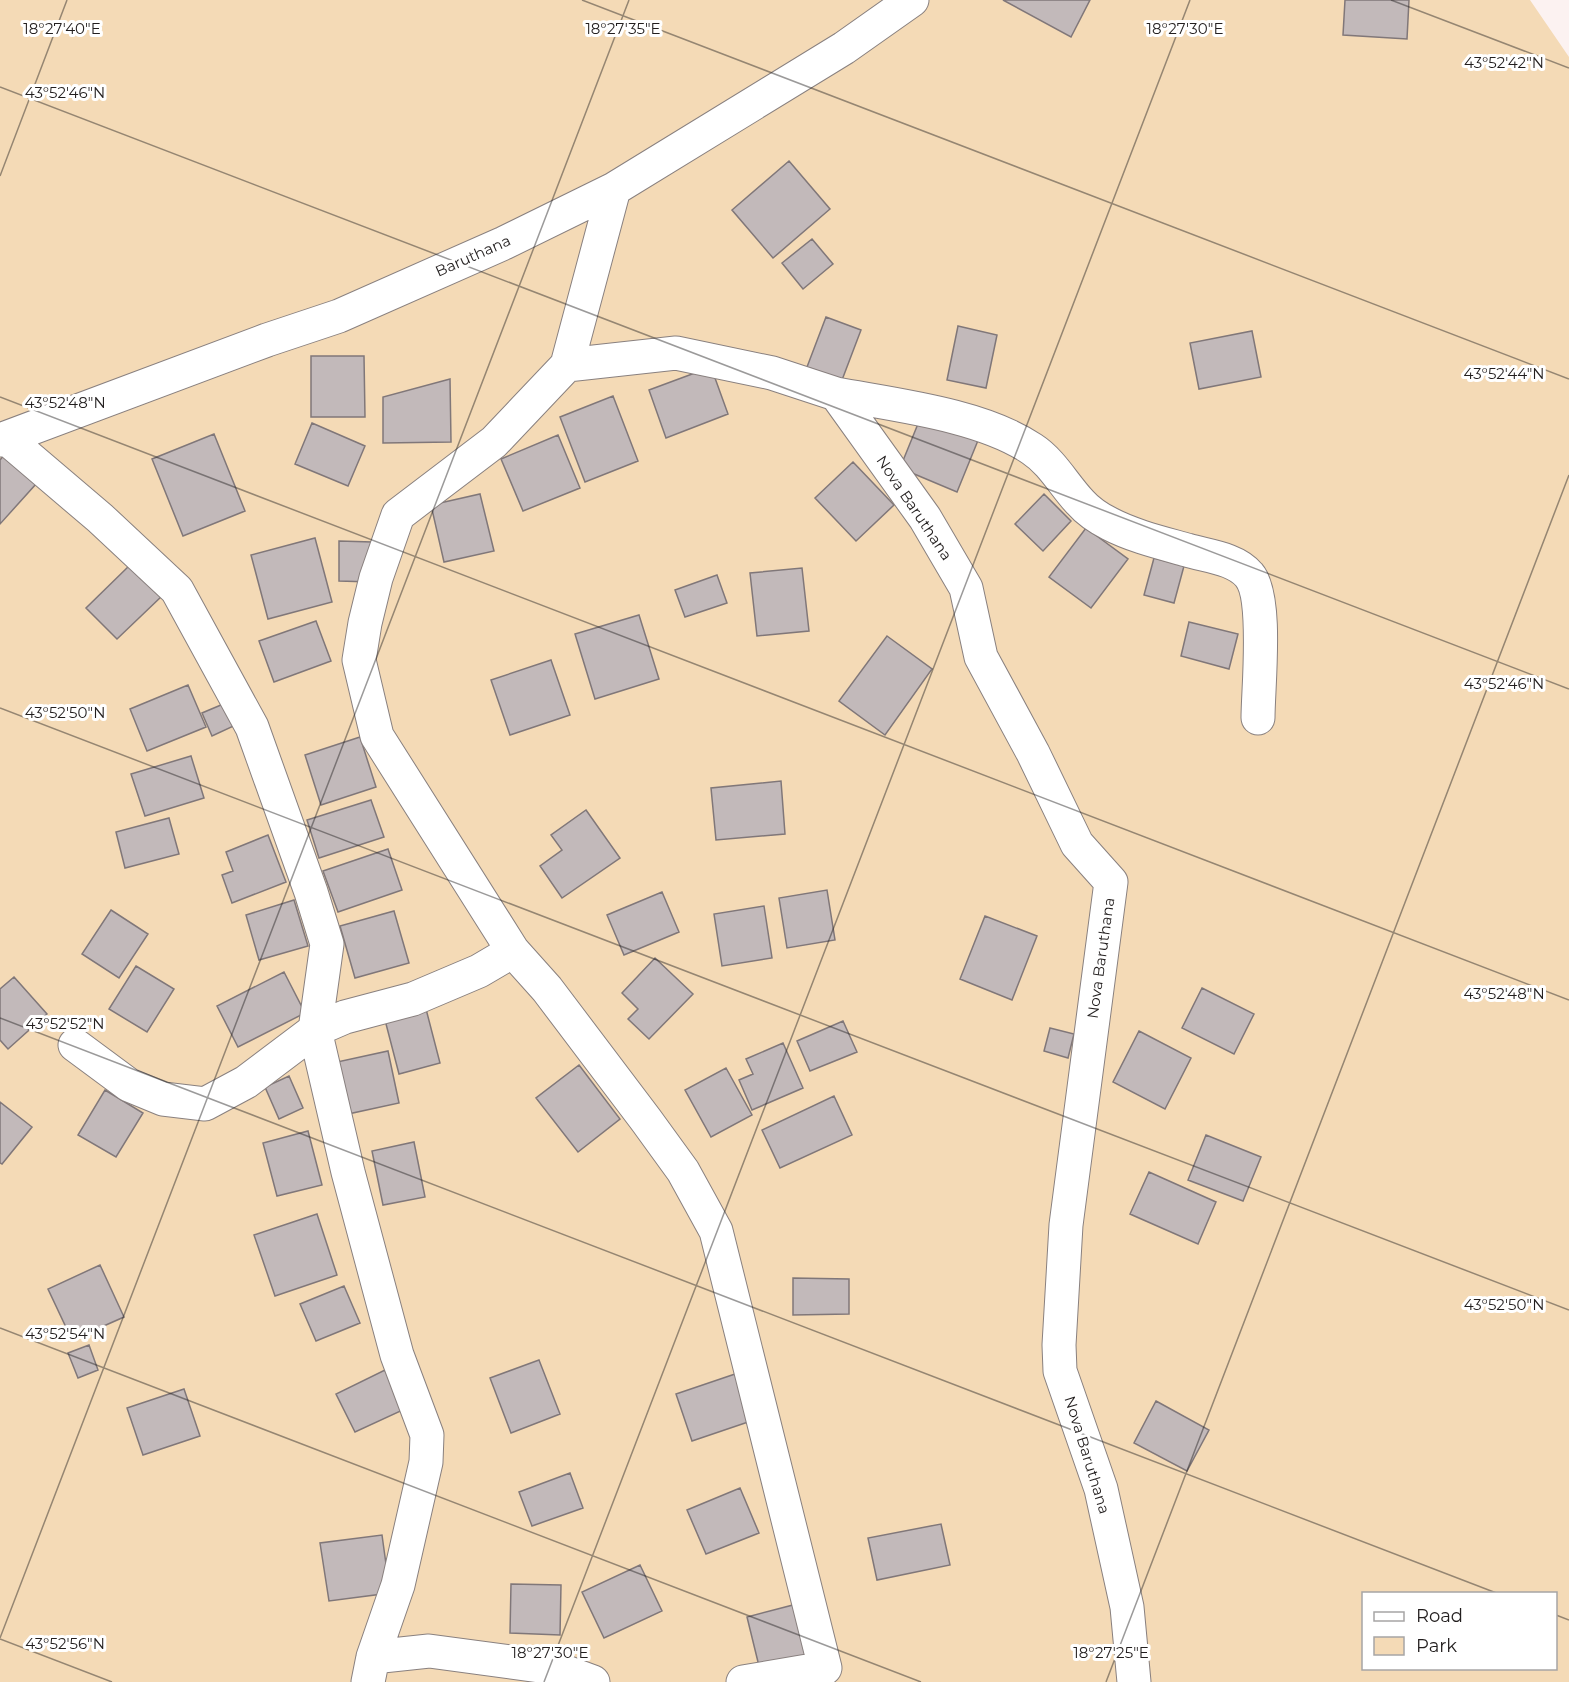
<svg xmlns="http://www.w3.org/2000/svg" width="1569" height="1682" viewBox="0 0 1569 1682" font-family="Montserrat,sans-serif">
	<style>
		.green { fill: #f4dab6; fill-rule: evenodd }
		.building { fill: #c2b9ba; stroke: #807779; stroke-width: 1.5 }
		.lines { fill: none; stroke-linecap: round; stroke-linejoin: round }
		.minor-casing { stroke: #89807f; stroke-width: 35 }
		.minor { stroke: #fff; stroke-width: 33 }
		.ticks { fill: none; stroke: #221e1e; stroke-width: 1.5; stroke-opacity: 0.45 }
		.labels { text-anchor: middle; stroke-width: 6; stroke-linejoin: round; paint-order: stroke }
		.street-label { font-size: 15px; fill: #221e1e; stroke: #fff }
		.ticks-label { font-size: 15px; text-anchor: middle; fill: #221e1e; stroke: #fff; stroke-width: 6; stroke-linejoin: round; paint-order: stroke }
	</style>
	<rect width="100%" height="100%" fill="#fcf2f1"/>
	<!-- green -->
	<path class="green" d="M0 0H1530L1569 57V1682H0ZM1364 1594H1556V1668H1364Z"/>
	<!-- building -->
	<path class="building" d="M1003 0H1090L1071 37Z
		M1345 0H1409L1407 39 1343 35Z
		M789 161 830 209 773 258 732 210Z
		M812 239 833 264 803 289 782 263Z
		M826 317 861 330 842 380 807 367Z
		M958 326 997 335 986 388 947 380Z
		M1252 331 1261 377 1199 389 1190 343Z
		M311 356H364L365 417H311Z
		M711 367 728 414 666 438 649 390Z
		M450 379 451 442 383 443V397Z
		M613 396 638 461 585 482 560 417Z
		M922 414 979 438 957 492 900 468Z
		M312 423 365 446 348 486 295 464Z
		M214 434 245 511 183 536 152 459Z
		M558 435 580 488 523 511 501 459Z
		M4 455 36 484 0 524V460Z
		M853 462 894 505 856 541 815 498Z
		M480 494 494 551 444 562 431 505Z
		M1044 494 1071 521 1043 551 1015 524Z
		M1086 528 1128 559 1091 608 1049 577Z
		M315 538 332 602 268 619 251 555Z
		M339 541 372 542 371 582 339 581Z
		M1154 558 1184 566 1174 603 1144 595Z
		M132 563 163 595 117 639 86 608Z
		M802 568 809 631 757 636 750 573Z
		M717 575 727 603 685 617 675 590Z
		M639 615 659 679 595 699 575 634Z
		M316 621 331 661 274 682 259 641Z
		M1189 622 1238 634 1229 669 1181 656Z
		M887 636 932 669 885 735 839 701Z
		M551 660 570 715 510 735 491 680Z
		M188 685 206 727 147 751 130 709Z
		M228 702 238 724 212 736 202 713Z
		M360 737 376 787 321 805 305 755Z
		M191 756 204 798 145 816 131 774Z
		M781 781 785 834 716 840 711 788Z
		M371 800 384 837 319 858 307 820Z
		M586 810 620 858 562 898 540 866 562 850 551 835Z
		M169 818 179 854 125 868 116 832Z
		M268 835 286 882 232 903 222 875 233 871 226 852Z
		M388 849 402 890 338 912 323 871Z
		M827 890 835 940 787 948 779 898Z
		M662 892 679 932 624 955 607 915Z
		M294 900 308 946 259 960 246 915Z
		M764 906 772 958 722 966 714 914Z
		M111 910 148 934 119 978 82 954Z
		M394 911 409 963 355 978 340 926Z
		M985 916 1037 936 1012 1000 960 979Z
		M655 958 693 994 649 1039 628 1019 638 1009 622 993Z
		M136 966 174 989 147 1032 109 1009Z
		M284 972 305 1013 238 1047 217 1006Z
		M14 977 47 1014 8 1049 0 1040V989Z
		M1202 988 1254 1014 1234 1054 1182 1028Z
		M426 1009 440 1063 399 1074 385 1020Z
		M843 1021 857 1052 810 1071 797 1041Z
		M1050 1028 1074 1034 1068 1058 1044 1051Z
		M1139 1031 1191 1058 1165 1109 1113 1082Z
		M783 1043 803 1088 752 1110 739 1080 753 1074 746 1059Z
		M388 1051 399 1103 348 1114 337 1062Z
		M579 1065 620 1119 578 1152 536 1098Z
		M726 1068 752 1115 711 1137 685 1090Z
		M289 1076 303 1108 279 1119 265 1087Z
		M105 1090 143 1113 116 1157 78 1135Z
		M834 1096 852 1135 780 1168 762 1130Z
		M0 1102 32 1127 2 1164 0 1163Z
		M308 1131 322 1185 277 1196 263 1143Z
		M1206 1135 1261 1157 1243 1201 1188 1180Z
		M414 1142 425 1197 383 1205 372 1151Z
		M1149 1172 1216 1202 1198 1244 1130 1214Z
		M317 1214 337 1275 275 1296 254 1235Z
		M100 1265 124 1317 72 1340 48 1289Z
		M793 1278 849 1279V1314L793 1315Z
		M344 1286 360 1323 316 1341 300 1304Z
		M89 1345 98 1370 78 1378 68 1353Z
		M539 1360 560 1414 511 1433 490 1378Z
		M385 1370 405 1409 355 1432 336 1394Z
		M738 1373 754 1420 692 1441 676 1394Z
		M184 1389 200 1436 143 1455 127 1408Z
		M1156 1401 1209 1430 1187 1471 1134 1443Z
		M570 1473 583 1508 532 1526 519 1492Z
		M740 1488 759 1533 706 1554 687 1510Z
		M941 1524 950 1565 877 1580 868 1538Z
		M382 1535 390 1593 329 1601 320 1543Z
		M640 1565 662 1611 604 1638 582 1592Z
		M511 1584 561 1585 560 1635 510 1633Z
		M793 1605 806 1655 759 1666 747 1617Z"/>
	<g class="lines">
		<!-- minor casing -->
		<g class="minor-casing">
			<path id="minor" d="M614 189 567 365 494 442 398 515 376 578 365 623 359 660 377 736 513 951 547 989 646 1120 683 1171 716 1231 825 1668 743 1682
				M567 365 676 353 772 373 836 394 925 518 966 588 981 657 1033 753 1077 844 1111 882 1066 1225 1059 1345 1060 1371 1101 1489 1127 1607 1134 1682
				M836 394C895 405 982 415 1032 449 1052 462 1064 485 1080 502 1087 510 1100 519 1110 524 1133 536 1162 543 1187 550 1206 556 1235 558 1249 575 1268 597 1258 687 1258 718
				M6 438 100 518 177 590 252 727 311 892 327 944 315 1030 348 1172 397 1355 427 1435 426 1462 398 1585 373 1657 368 1682
				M0 440 267 340 339 316 504 243 614 189 844 48 912 0
				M75 1045 129 1085 163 1099 205 1104 246 1082 315 1030 345 1017 413 999 479 971 513 951
				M373 1657 429 1651 555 1668 593 1682"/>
		</g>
		<!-- minor -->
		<use href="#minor" class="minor"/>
	</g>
	<!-- ticks -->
	<path class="ticks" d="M582 0 1569 379M1391 0 1569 68M0 87 1569 689M0 176 67 0M0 397 1569 1000M0 708 1569 1310M0 1018 1499 1594M0 1328 921 1682M1556 1615 1569 1620M0 1638 629 0M0 1639 112 1682M544 1682 1190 0M1106 1682 1569 475"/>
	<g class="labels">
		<!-- street labels -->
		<g class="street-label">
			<text transform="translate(473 256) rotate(-24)" y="5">Baruthana</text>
			<text transform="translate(914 508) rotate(56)" y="5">Nova Baruthana</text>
			<text transform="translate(1101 958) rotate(-82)" y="5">Nova Baruthana</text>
			<text transform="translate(1087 1455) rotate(73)" y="5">Nova Baruthana</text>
		</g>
	</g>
	<g class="ticks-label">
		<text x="623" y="34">18°27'35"E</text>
		<text x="1185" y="34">18°27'30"E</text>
		<text x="62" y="34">18°27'40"E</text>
		<text x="1504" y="68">43°52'42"N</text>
		<text x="65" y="98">43°52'46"N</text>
		<text x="1504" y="379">43°52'44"N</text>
		<text x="65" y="408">43°52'48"N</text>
		<text x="1504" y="689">43°52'46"N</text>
		<text x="65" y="718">43°52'50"N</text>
		<text x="1504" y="999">43°52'48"N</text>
		<text x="65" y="1029">43°52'52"N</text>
		<text x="1504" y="1310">43°52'50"N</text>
		<text x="65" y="1339">43°52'54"N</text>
		<text x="65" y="1649">43°52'56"N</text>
		<text x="550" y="1658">18°27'30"E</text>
		<text x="1111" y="1658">18°27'25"E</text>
	</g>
	<!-- legend -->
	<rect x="1362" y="1592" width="195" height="78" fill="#ffffff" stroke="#a7a5a5" stroke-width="1.5"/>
	<rect x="1374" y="1612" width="30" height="9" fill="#ffffff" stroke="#a7a5a5" stroke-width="1.5"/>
	<text x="1416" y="1622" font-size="18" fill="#221e1e">Road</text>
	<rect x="1374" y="1637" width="30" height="18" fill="#f4dab6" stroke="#a7a5a5" stroke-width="1.5"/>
	<text x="1416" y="1652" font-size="18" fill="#221e1e">Park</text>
</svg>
